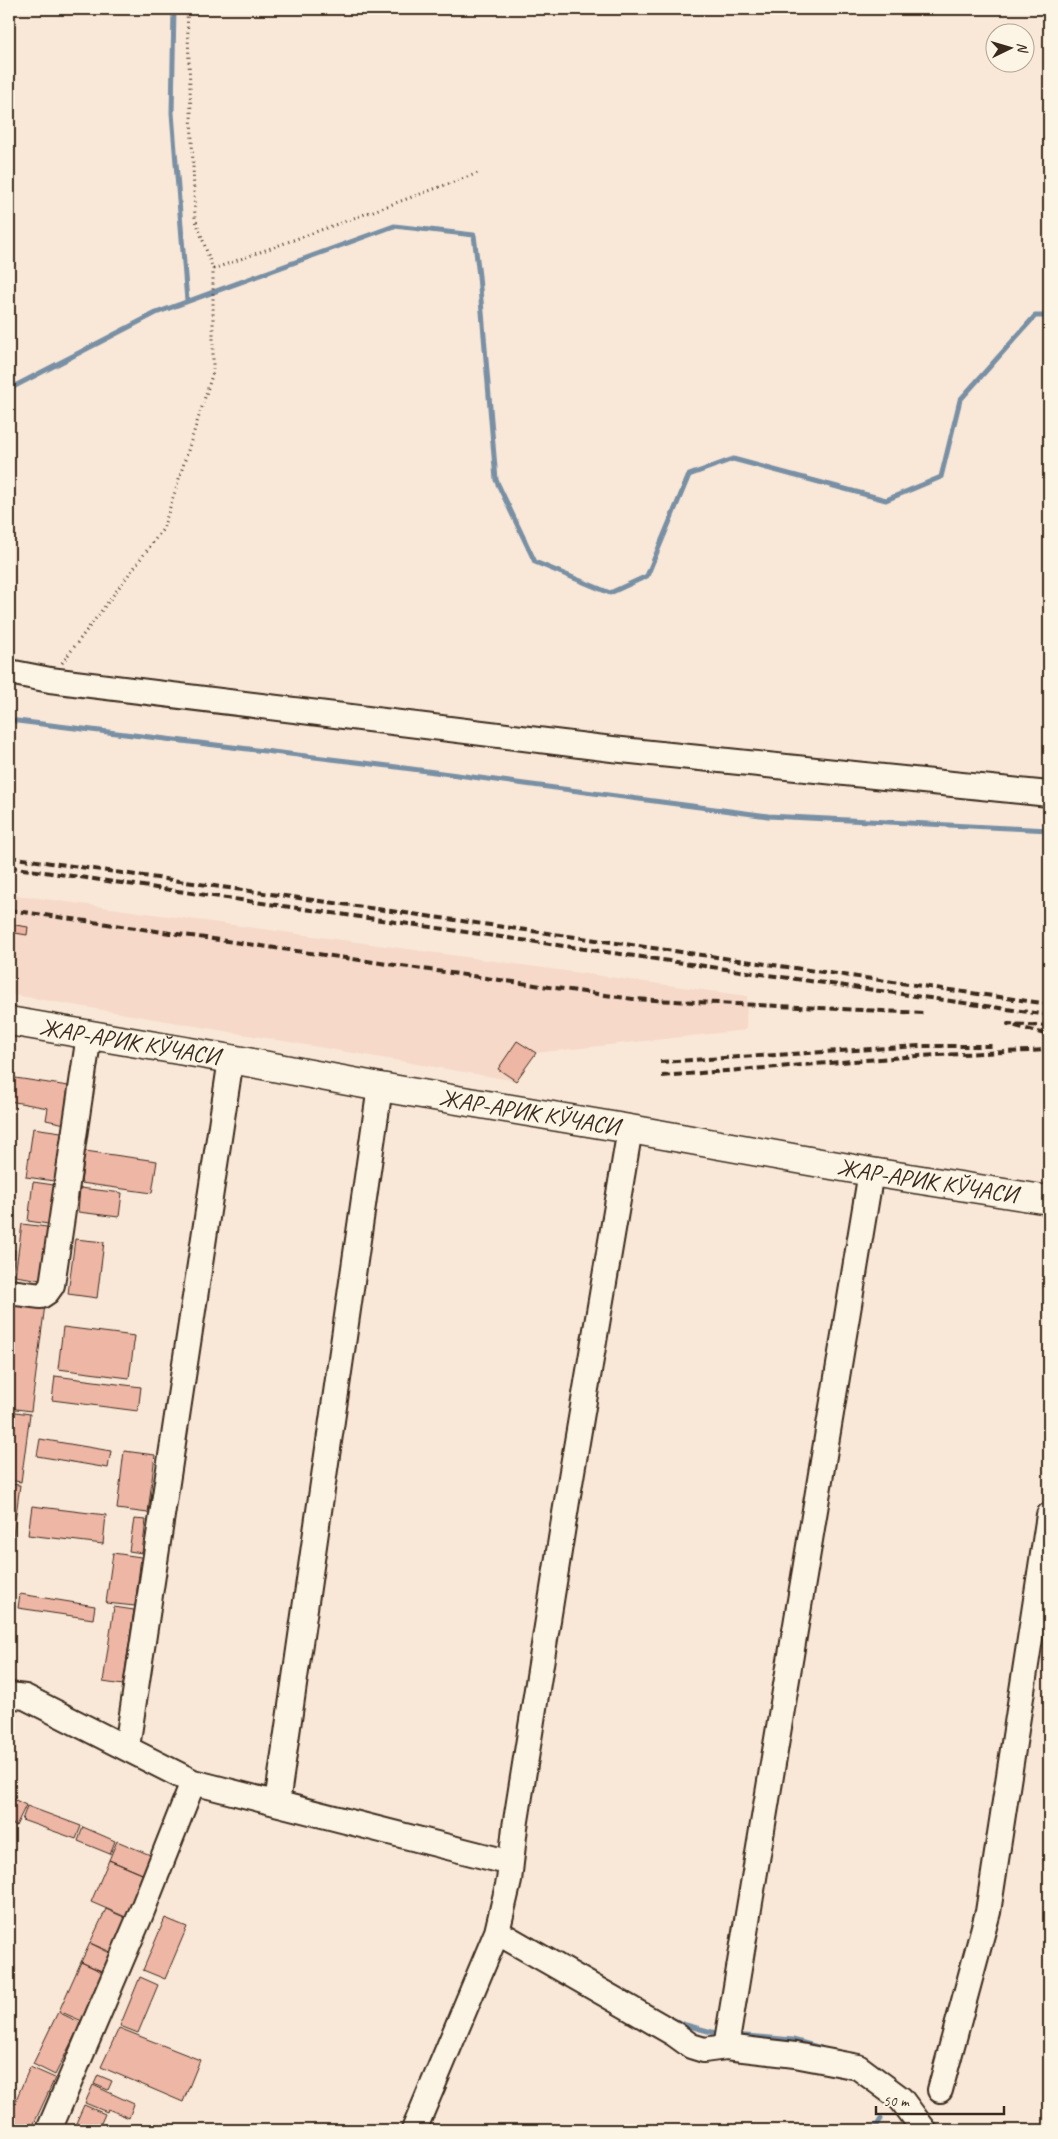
<svg xmlns="http://www.w3.org/2000/svg" width="1058" height="2139" viewBox="0 0 1058 2139" font-family="Caveat,sans-serif">
	<style>
		.built { fill: #f6d9c8 }
		.lines { fill: none; stroke-linecap: round; stroke-linejoin: round }
		.stream { stroke: #788fa4; stroke-width: 5 }
		.building { fill: #eeb6a4; stroke: #3b2a1e }
		.minor-casing { stroke: #3b2a1e; stroke-width: 28 }
		.major-casing { stroke: #3b2a1e; stroke-width: 31 }
		.path { stroke: #3b2a1e; stroke-width: 3; stroke-dasharray: 1 4; stroke-linecap: butt }
		.minor { stroke: #fcf5e5; stroke-width: 24 }
		.major { stroke: #fcf5e5; stroke-width: 28 }
		.rail { stroke: #3b2a1e; stroke-width: 4; stroke-dasharray: 8 4; stroke-linecap: butt }
		.labels { text-anchor: middle; stroke-width: 4; stroke-linejoin: round; paint-order: stroke }
		.street-label { font-size: 24px; fill: #3b2a1e; stroke: #fcf5e5 }
	</style>
	<rect width="100%" height="100%" fill="#f9e8d8"/>
	<filter id="ink" filterUnits="userSpaceOnUse"><feTurbulence type="fractalNoise" baseFrequency=".02" numOctaves="2"/><feDisplacementMap in="SourceGraphic" scale="10" xChannelSelector="R" yChannelSelector="G"/><feConvolveMatrix kernelMatrix="1 2 1 2 8 2 1 2 1" color-interpolation-filters="sRGB"/></filter>
	<g filter="url(#ink)">
		<!-- built -->
		<path class="built" d="M9 894 747 996 746 1030 536 1053 516 1081 9 994Z"/>
		<g class="lines">
			<!-- stream -->
			<path class="stream" d="M174 9 172 113 187 301
				M9 394 13 387 156 313 394 226 474 235 479 276 496 480 535 562 610 593 647 576 689 475 733 459 886 500 941 477 960 400 1035 316H1049
				M9 720 389 766 768 816 1049 830
				M674 2020 682 2024 723 2035
				M734 2035 793 2040 821 2048
				M930 2119 939 2130
				M874 2130 881 2119"/>
		</g>
		<!-- building -->
		<path class="building" d="M9 924 28 927 27 935 9 932Z
			M517 1041 536 1053 516 1081 498 1069Z
			M9 1077 75 1087 70 1125 46 1120 48 1108 9 1101Z
			M33 1128 68 1133 61 1182 26 1177Z
			M85 1151 157 1161 152 1193 81 1183Z
			M33 1182 61 1186 55 1225 28 1221Z
			M80 1188 122 1193 119 1217 78 1212Z
			M22 1224 55 1228 48 1281 15 1276Z
			M75 1239 104 1242 97 1298 68 1294Z
			M9 1249 15 1250 12 1275H9Z
			M9 1300 45 1305 31 1411 9 1408Z
			M63 1327 135 1336 129 1378 58 1369Z
			M55 1376 141 1387 138 1411 52 1400Z
			M9 1411 30 1414 21 1482 9 1480Z
			M40 1439 111 1451 108 1468 37 1456Z
			M124 1451 155 1455 148 1513 117 1509Z
			M9 1484 20 1485 9 1567Z
			M32 1506 106 1515 103 1544 28 1535Z
			M134 1519 146 1520 142 1553 129 1551Z
			M113 1553 141 1557 135 1606 106 1603Z
			M20 1594 95 1606 93 1619 18 1608Z
			M114 1607 134 1610 123 1685 103 1682Z
			M9 1797 26 1805 16 1826 9 1823Z
			M27 1806 81 1826 76 1839 22 1820Z
			M83 1827 115 1841 110 1854 78 1841Z
			M117 1841 155 1857 147 1876 109 1860Z
			M109 1860 147 1876 128 1918 91 1902Z
			M106 1909 128 1919 113 1953 90 1943Z
			M165 1918 187 1927 165 1979 143 1970Z
			M90 1943 112 1954 104 1972 81 1962Z
			M81 1962 104 1973 82 2021 59 2011Z
			M140 1977 158 1985 138 2033 120 2026Z
			M58 2012 81 2023 55 2075 33 2064Z
			M119 2028 200 2060 183 2102 101 2067Z
			M30 2067 55 2078 31 2130H25L9 2123V2116Z
			M98 2075 112 2081 108 2090 94 2084Z
			M93 2085 134 2104 129 2118 108 2109 107 2112 85 2103Z
			M84 2105 105 2114 98 2130H73Z
			M9 2124 22 2130H9Z"/>
		<g class="lines">
			<!-- minor casing -->
			<g class="minor-casing">
				<path id="minor" d="M9 672 50 680 612 749 1049 794
					M9 1292 41 1296 47 1292 52 1285 89 1035
					M9 1695 25 1697 193 1782 511 1863
					M127 1747 231 1059
					M277 1803 380 1087
					M497 1932 673 2033 691 2046 704 2050 726 2047 795 2055 858 2067 901 2099 924 2130
					M726 2047 871 1172
					M940 2090 988 1912 1049 1515
					M49 2130 140 1916 193 1782
					M414 2130 497 1932 509 1881 515 1827 567 1501 630 1129"/>
			</g>
			<!-- major casing -->
			<g class="major-casing">
				<g id="major">
					<path id="s1" d="M9 1021 231 1059 380 1087 630 1129 871 1172 1049 1200"/>
				</g>
			</g>
			<!-- path -->
			<path class="path" d="M213 269 481 172
				M62 663 163 529 213 372V269L195 218 187 9"/>
			<!-- minor -->
			<use href="#minor" class="minor"/>
			<!-- major -->
			<use href="#major" class="major"/>
			<!-- rail -->
			<path class="rail" d="M9 857 1049 1004
				M9 867 1049 1015
				M9 910 633 999 924 1013
				M1049 1026 1008 1024 1049 1035
				M660 1062 921 1046H994
				M662 1076 918 1056 1049 1050"/>
		</g>
	</g>
	<g class="labels">
		<!-- street labels -->
		<g class="street-label">
			<text dy="8" stroke="none"><textPath href="#s1" startOffset="122">ЖАР-АРИК КЎЧАСИ</textPath></text>
			<text dy="8" stroke="none"><textPath href="#s1" startOffset="528">ЖАР-АРИК КЎЧАСИ</textPath></text>
			<text dy="8" stroke="none"><textPath href="#s1" startOffset="932">ЖАР-АРИК КЎЧАСИ</textPath></text>
		</g>
	</g>
	<!-- margin -->
	<rect width="1058" height="2139" fill="none" stroke="#fcf5e5" stroke-width="30"/>
	<rect x="15" y="15" width="1028" height="2109" fill="none" stroke="#3b2a1e" stroke-width="2" filter="url(#ink)"/>
	<!-- north arrow -->
	<g transform="translate(1010 48) rotate(85)"><circle r="24" fill="#fcf5e5" stroke="#afa495"/>
	<path d="M0-4L9 19L0 12L-9 19Z" fill="#3b2a1e"/>
	<text y="-8" font-size="14" font-weight="bold" text-anchor="middle" fill="#3b2a1e">N</text>
	</g>
	<!-- scale -->
	<path d="M876 2106v8h128v-8" fill="none" stroke="#3b2a1e" stroke-width="2.5"/>
	<text x="883" y="2106" font-size="15" fill="#3b2a1e" stroke="#fcf5e5" stroke-width="4" paint-order="stroke">50 m</text>
</svg>
